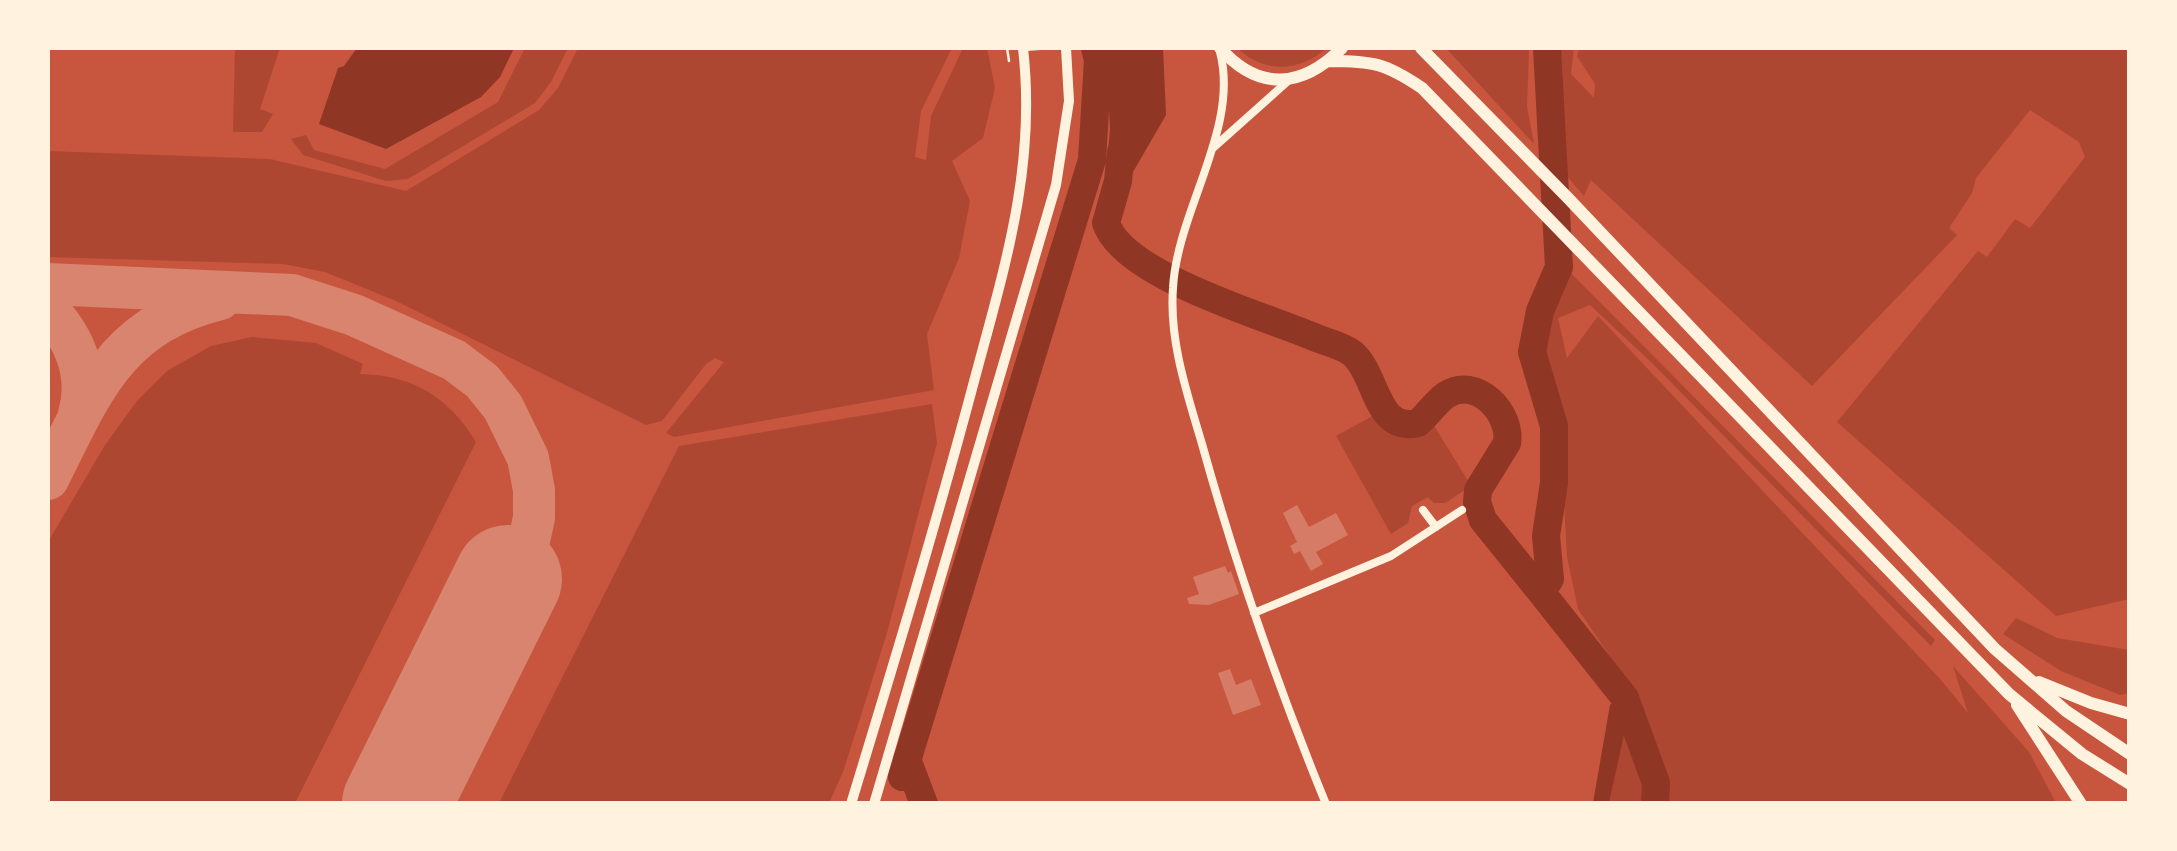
<svg xmlns="http://www.w3.org/2000/svg" width="2177" height="851" viewBox="0 0 2177 851" font-family="Jost,sans-serif">
	<style>
		.green { fill: #ae4732 }
		.water { fill: #8f3625 }
		.lines { fill: none; stroke-linecap: round; stroke-linejoin: round }
		.river { stroke: #8f3625; stroke-width: 28 }
		.taxiway { stroke: #d8846e; stroke-width: 42 }
		.runway { stroke: #d8846e; stroke-width: 108 }
		.building { fill: #d67c66 }
		.path { stroke: #fff3e0; stroke-width: 2.5 }
		.service { stroke: #fff3e0; stroke-width: 4 }
		.minor { stroke: #fff3e0; stroke-width: 8 }
		.tertiary { stroke: #fff3e0; stroke-width: 10 }
		.primary { stroke: #fff3e0; stroke-width: 12 }
	</style>
	<rect width="100%" height="100%" fill="#c8553d"/>
	<!-- green -->
	<path class="green" d="M235 48H280L260 109 273 114 262 132H233Z
		M525 48H568L551 82 535 103 408 179 386 181 303 155 291 139 306 135 314 150 385 169 498 102Z
		M578 48H952L921 111 915 157 926 160 931 116 963 48H987L995 88 983 138 952 161 970 201 959 258 927 334 934 390 674 437 666 433 724 362 715 358 706 364 662 421 646 425 396 301 325 272 283 264 48 257V151L270 159 406 191 539 110 558 88Z
		M1237 48H1327C1299 72 1265 74 1237 48Z
		M1446 48H1529L1527 107 1534 144Z
		M1556 48H1574L1571 74 1594 98 1595 84 1577 56 1579 48H2129V599L2056 616 1837 422 1978 251 1987 257 2015 219 2030 228 2085 157 2079 142 2030 110 1976 178 1972 193 1949 228 1957 235 1812 386 1591 180 1584 196 1553 160Z
		M1567 269 1935 640 1931 646 1652 363 1590 305 1558 318 1567 358 1598 316 1941 680 1968 713 1953 666 2029 752 2056 803H1669L1665 778 1634 692 1578 609 1567 557 1558 397 1545 357 1554 295Z
		M252 337 316 343 363 364 360 374C412 375 449 397 476 442L295 803H48V542L105 445 137 401 167 371 211 346Z
		M932 404 937 443 887 633 843 772 829 803H499L679 446Z
		M1376 414 1385 424 1406 433 1432 422 1471 486 1445 503H1434L1428 497 1412 506 1408 523 1391 534 1336 436Z
		M2016 618 2057 638 2129 650V693L2120 695 2061 671 2003 634Z
		M1624 729C1639 749 1644 779 1645 803L1609 804Z"/>
	<!-- water -->
	<path class="water" d="M357 48H514L500 77 481 97 386 149 319 124 338 68 344 66Z
		M1106 48H1163L1166 115 1122 191 1105 186 1110 129Z
		M1630 689 1650 730 1666 803H1645C1644 780 1639 749 1625 730L1609 803H1593L1610 705Z"/>
	<g class="lines">
		<!-- river -->
		<path class="river" d="M1547 48 1559 267 1540 311 1532 352 1554 426V483L1546 536 1550 579 1541 592 1625 698 1656 783 1655 804
			M1121 152 1118 181 1106 223C1123 275 1261 315 1309 335 1322 341 1342 345 1352 353 1378 375 1375 433 1418 423 1427 415 1436 402 1446 395 1477 375 1512 414 1507 443L1478 490 1477 502 1483 520 1541 592
			M907 759 924 804
			M902 777 1092 160 1098 60 1095 48"/>
		<!-- taxiway -->
		<path class="taxiway" d="M48 284 292 295 354 315 454 360 482 381 503 407 528 458 534 490V518L528 545 508 579
			M48 310C75 338 90 375 79 414
			M48 479C92 392 115 325 220 299"/>
		<!-- runway -->
		<path class="runway" d="M396 804 508 579"/>
	</g>
	<!-- building -->
	<path class="building" d="M1297 505 1309 527 1336 513 1348 535 1316 552 1323 564 1311 571 1300 551 1294 554 1290 546 1297 542 1283 513Z
		M1225 566 1228 573 1231 571 1239 594 1209 605 1189 604 1187 598 1199 594 1193 577Z
		M1230 669 1236 685 1251 679 1261 705 1233 715 1218 673Z"/>
	<g class="lines">
		<!-- path -->
		<path class="path" d="M1007 48 1009 61"/>
		<!-- service -->
		<path class="service" d="M1026 49 1041 48"/>
		<!-- minor -->
		<path class="minor" d="M1220 52C1240 128 1177 211 1173 288 1169 341 1187 393 1202 444 1236 566 1278 687 1326 804
			M1213 148 1288 81
			M1423 510 1436 527
			M1254 613 1391 556 1462 510"/>
		<!-- tertiary -->
		<path class="tertiary" d="M851 804C893 666 935 528 972 389 1003 272 1037 170 1023 48
			M874 804 1056 185 1069 101 1066 48"/>
		<!-- primary -->
		<path class="primary" d="M1220 48C1259 92 1302 88 1342 48
			M1421 48 1568 198 1995 649 2066 711 2130 754
			M1328 61C1373 61 1385 63 1422 88L2009 694 2082 754 2130 784
			M2039 682 2091 703 2130 714
			M2017 705 2081 804"/>
	</g>
	<!-- border -->
	<rect width="2177" height="851" fill="none" stroke="#fff3e0" stroke-width="100"/>
</svg>
